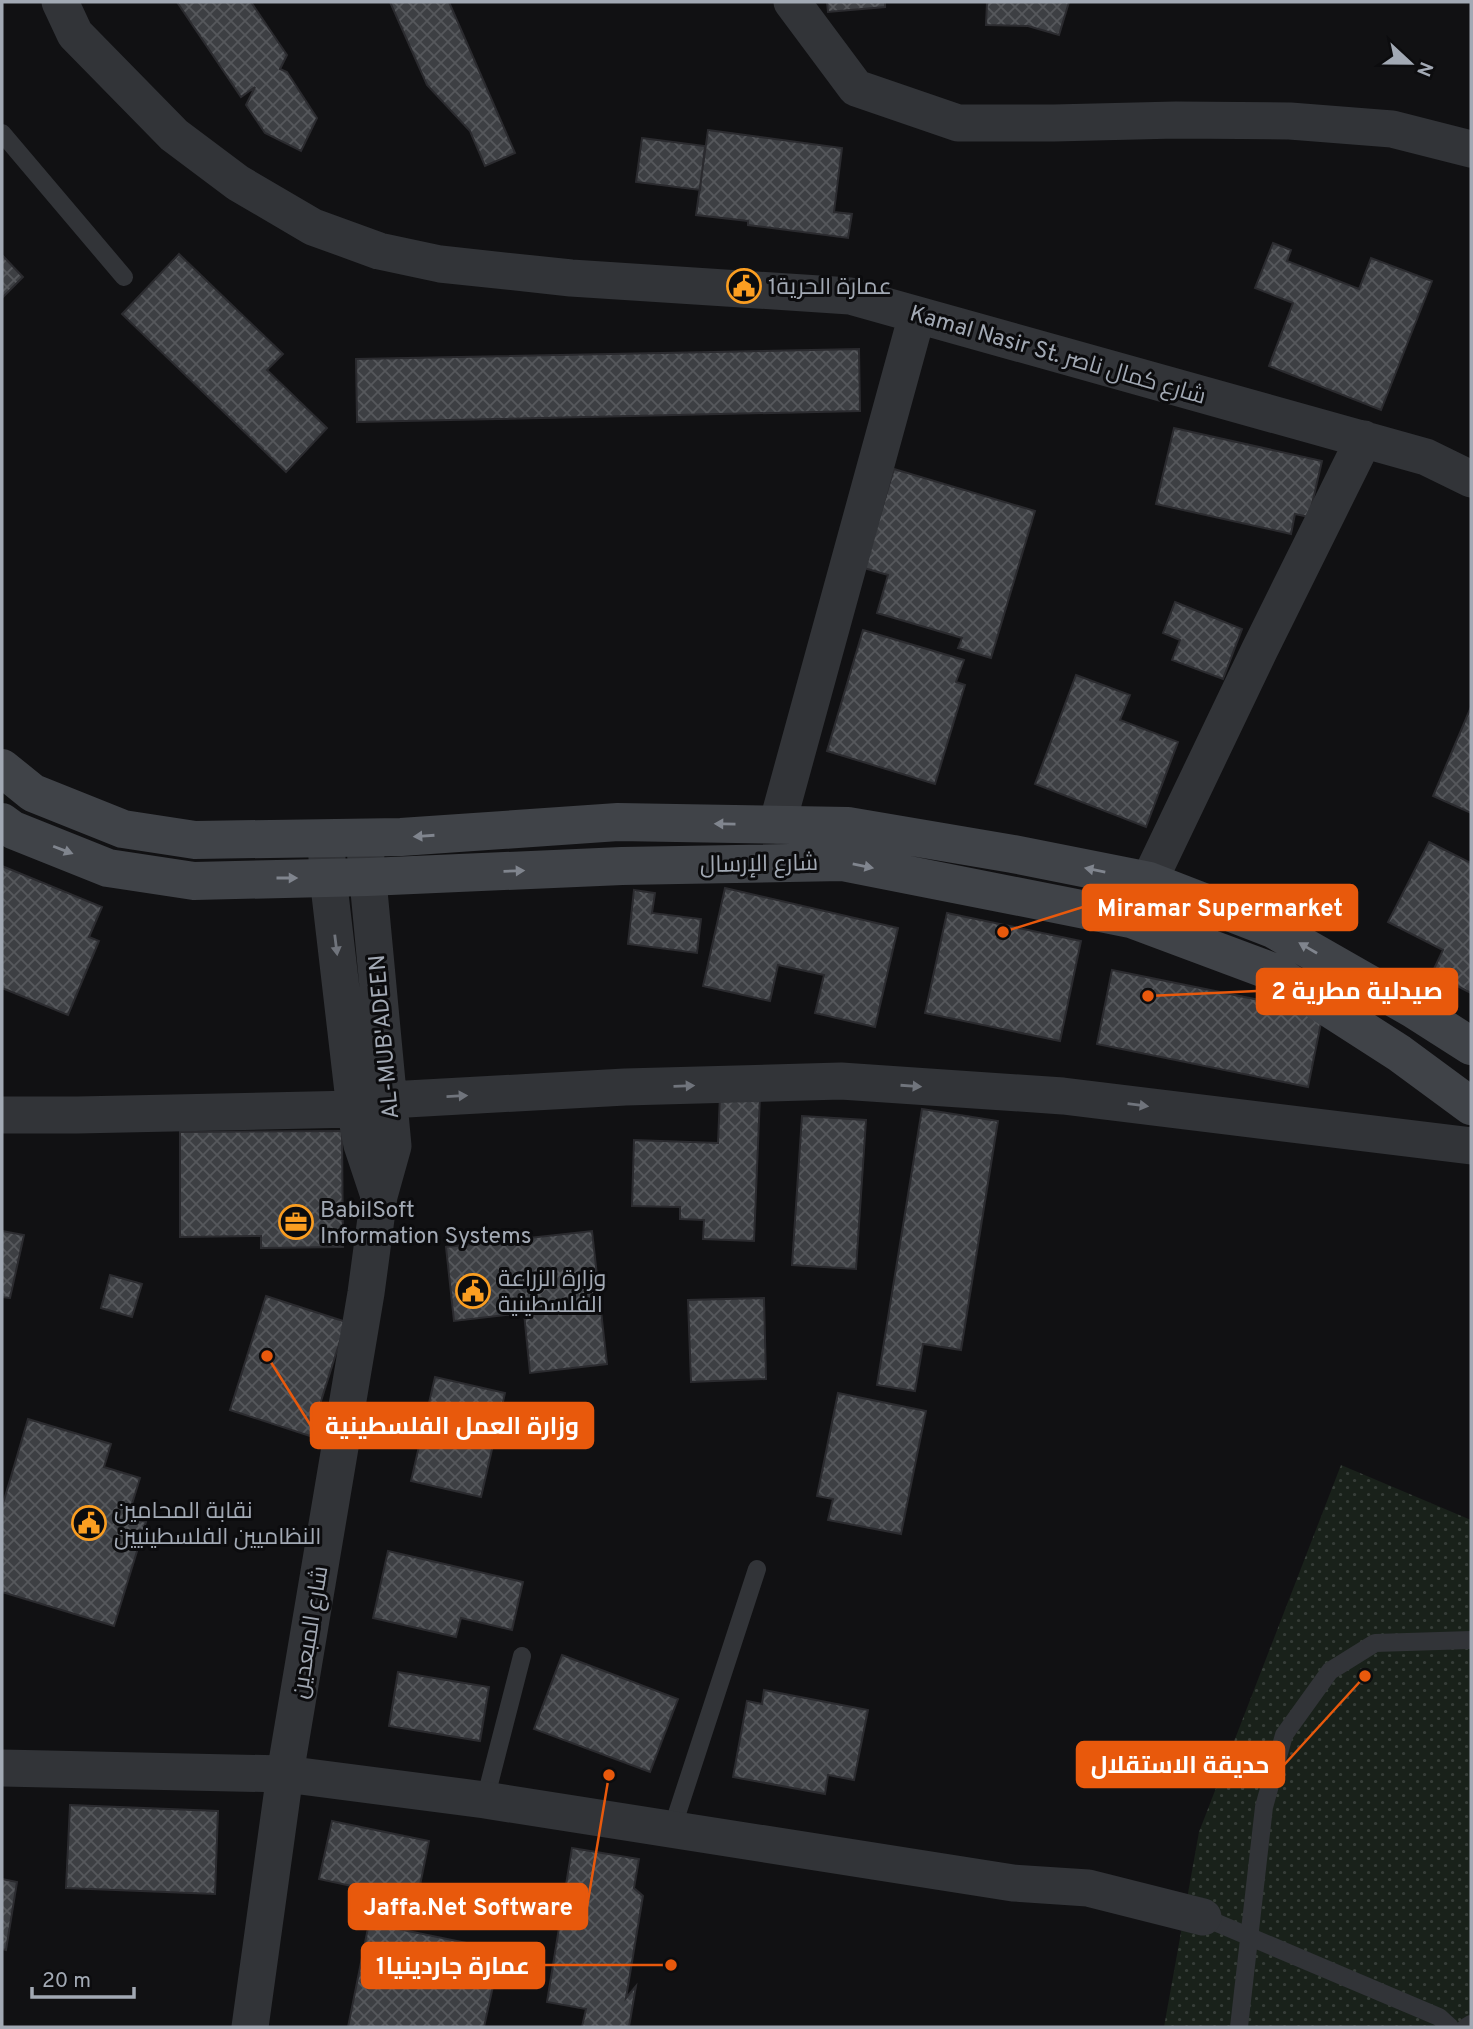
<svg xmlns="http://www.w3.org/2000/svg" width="1473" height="2029" viewBox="0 0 1473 2029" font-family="Overpass,Cairo,sans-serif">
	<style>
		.garden { fill: url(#garden-dots) }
		.building { fill: url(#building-cross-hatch); stroke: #2b2b2f; stroke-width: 2 }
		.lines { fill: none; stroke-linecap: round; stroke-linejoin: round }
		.service { stroke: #323438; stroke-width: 18 }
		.minor { stroke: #323438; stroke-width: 37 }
		.secondary { stroke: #404348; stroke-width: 38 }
		.oneway { fill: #80858e }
		.oneway2 { fill: #70747c }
		.labels { text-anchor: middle; stroke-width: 6; stroke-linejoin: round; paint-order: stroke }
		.poi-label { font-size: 23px; fill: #a2a9b4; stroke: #0c0c0e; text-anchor: start }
		.street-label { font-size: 23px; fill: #a2a9b4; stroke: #0c0c0e }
		.leader { fill: none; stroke: #e8590c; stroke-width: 2.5 }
		.callout-dot { fill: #e8590c; stroke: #0c0c0e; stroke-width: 2.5 }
		.callout { fill: #e8590c; stroke: #e8590c; stroke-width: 2.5 }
		.callout-label { font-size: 24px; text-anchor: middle; font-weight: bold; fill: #fff }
	</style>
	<defs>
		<pattern id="garden-dots" width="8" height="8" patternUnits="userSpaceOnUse" patternTransform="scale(1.75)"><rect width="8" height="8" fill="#19211a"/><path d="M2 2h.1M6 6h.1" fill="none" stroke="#373e39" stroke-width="1.8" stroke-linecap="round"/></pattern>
		<pattern id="building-cross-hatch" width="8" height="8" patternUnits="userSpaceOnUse" patternTransform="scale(1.75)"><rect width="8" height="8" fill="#3d3f43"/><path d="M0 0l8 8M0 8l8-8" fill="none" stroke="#56585c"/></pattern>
	</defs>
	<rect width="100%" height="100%" fill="#111113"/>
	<!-- garden -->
	<path class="garden" d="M1341 1465 1471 1520V2027H1164L1199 1832Z"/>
	<!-- building -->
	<path class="building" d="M177 2H251L287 55 280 69 287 72 317 118 301 151 265 133 246 105 255 87 241 97Z
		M390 2H449L515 153 485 166 470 131 427 85Z
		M827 2H885V7L828 12Z
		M987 2H1069L1059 35 1028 26 986 25Z
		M708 130 842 148 834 212 852 214 848 238 748 225V221L696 215Z
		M642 138 705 146 700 190 636 182Z
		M1273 243 1291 250 1287 261 1359 289 1371 258 1432 281 1381 410 1269 366 1293 303 1255 288Z
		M179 254 283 354 267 370 327 428 286 472 122 314Z
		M2 255 23 277 2 298Z
		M859 349 860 411 357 422 356 359Z
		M1174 428 1322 461 1309 517 1295 514 1291 534 1156 504Z
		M894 469 1035 511 991 658 958 648 962 638 877 613 888 575 864 568Z
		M1175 602 1242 629 1223 679 1172 660 1180 640 1163 633Z
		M863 630 964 660 956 682 965 685 935 784 827 751Z
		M1076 675 1130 695 1120 720 1178 742 1146 827 1035 784Z
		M1471 707V813L1433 796Z
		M1429 842 1471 863V993L1432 973 1443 950 1388 922Z
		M2 866 102 907 89 937 99 941 68 1015 2 988Z
		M725 888 898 928 875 1027 815 1013 824 975 778 965 770 1001 703 986Z
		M634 890 655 893 652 913 701 919 697 953 628 944Z
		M947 913 1081 941 1060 1041 925 1013Z
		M1112 970 1323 1013 1308 1087 1097 1044Z
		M720 1095 760 1096 754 1241 703 1239 704 1220 680 1219V1207L632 1206 634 1140 718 1143Z
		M922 1109 998 1121 961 1350 923 1344 915 1391 877 1385Z
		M802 1116 866 1120 856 1269 792 1265Z
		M342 1131 343 1247 261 1248V1236L180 1237V1132Z
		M2 1231 24 1235 10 1298 2 1297Z
		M592 1231 607 1364 530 1373 524 1313 454 1321 446 1247Z
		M110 1275 142 1284 132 1317 101 1308Z
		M266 1296 346 1322 310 1436 230 1410Z
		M764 1298 766 1379 691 1382 688 1300Z
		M435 1377 505 1393 481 1497 411 1481Z
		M838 1393 926 1411 901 1534 828 1520 833 1499 817 1496Z
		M28 1419 111 1444 104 1467 140 1478 128 1517 146 1522 114 1626 2 1592V1507Z
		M388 1551 523 1582 512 1630 461 1618 456 1637 373 1618Z
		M562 1655 678 1699 650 1772 534 1729Z
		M398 1672 489 1687 480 1741 389 1726Z
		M764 1690 868 1710 854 1780 828 1775 825 1794 733 1777 747 1701 762 1704Z
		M70 1805 218 1811 215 1894 66 1888Z
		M332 1821 429 1841 417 1900 319 1879Z
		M572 1848 639 1859 634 1888 643 1896 626 1998 636 1986 629 2027H582L586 2009 547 2002Z
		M2 1879 17 1882 6 1950 2 1949Z
		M369 1923 501 1950 484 2027H348Z"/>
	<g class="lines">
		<!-- service -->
		<path class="service" d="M2 133 124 277
			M485 1800 522 1656
			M672 1829 757 1569
			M1203 1917 1439 2017 1450 2027
			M1239 2027 1264 1807 1284 1735 1330 1671 1375 1643 1471 1640
			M1466 2027 1471 2024"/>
		<!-- minor -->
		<path class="minor" d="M60 2 75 34 174 135 238 183 313 227 379 251 440 264 571 278 850 296 1426 457 1471 479
			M792 2 856 88 958 123H1054L1176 120 1290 121 1392 129 1471 149
			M777 825 917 315
			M326 839 328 877 355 1109 362 1145 379 1196
			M1149 881 1259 651 1364 439
			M2 1115H77L355 1109 389 1100 625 1087 841 1081 1063 1096 1471 1146
			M2 1768 285 1774 485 1800 1013 1883 1088 1888 1203 1917
			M250 2027 285 1774 366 1293 379 1196 393 1146 364 838"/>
		<!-- secondary -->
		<path class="secondary" d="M2 768 33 793 123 829 195 840 401 837 618 822 848 826 1013 854 1149 881 1273 929 1413 1009 1471 1046
			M2 822 13 830 108 868 194 881 368 877 622 866 843 862 1131 919 1273 972 1399 1053 1471 1106"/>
	</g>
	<!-- one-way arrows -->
	<defs><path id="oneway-solid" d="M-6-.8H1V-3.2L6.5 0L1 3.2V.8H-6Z" transform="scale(1.75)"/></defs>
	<g class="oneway">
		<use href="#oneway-solid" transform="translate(725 824) rotate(-179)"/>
		<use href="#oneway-solid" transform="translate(424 836) rotate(176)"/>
		<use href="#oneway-solid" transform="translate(63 850) rotate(21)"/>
		<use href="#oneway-solid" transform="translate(863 866) rotate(11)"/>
		<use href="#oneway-solid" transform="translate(1095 870) rotate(-169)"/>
		<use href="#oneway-solid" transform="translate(514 871) rotate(-2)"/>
		<use href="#oneway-solid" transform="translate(287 878)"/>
		<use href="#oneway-solid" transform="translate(1308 948) rotate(-150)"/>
	</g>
	<g class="oneway2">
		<use href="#oneway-solid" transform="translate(336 945) rotate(83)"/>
		<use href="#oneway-solid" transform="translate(684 1086) rotate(-2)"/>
		<use href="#oneway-solid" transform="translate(911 1086) rotate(4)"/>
		<use href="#oneway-solid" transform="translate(457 1096) rotate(-3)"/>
		<use href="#oneway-solid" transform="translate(1138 1105) rotate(7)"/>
	</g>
	<!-- icons -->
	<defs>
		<g id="civic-ring" transform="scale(1.75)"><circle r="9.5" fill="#0c0c0e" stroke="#fb9e21" stroke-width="1.5"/><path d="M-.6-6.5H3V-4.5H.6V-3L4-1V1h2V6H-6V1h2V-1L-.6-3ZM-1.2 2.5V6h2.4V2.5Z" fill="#fb9e21"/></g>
		<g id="office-ring" transform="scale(1.75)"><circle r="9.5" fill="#0c0c0e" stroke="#fb9e21" stroke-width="1.5"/><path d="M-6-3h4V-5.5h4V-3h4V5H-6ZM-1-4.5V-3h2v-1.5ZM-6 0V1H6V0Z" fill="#fb9e21"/></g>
	</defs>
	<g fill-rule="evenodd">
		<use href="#civic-ring" x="744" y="286"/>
		<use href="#office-ring" x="296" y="1222"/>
		<use href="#civic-ring" x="473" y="1291"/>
		<use href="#civic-ring" x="89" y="1523"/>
	</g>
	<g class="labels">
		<!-- poi labels -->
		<g class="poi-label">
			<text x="768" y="294">عمارة الحرية1</text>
			<text x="320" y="1217">BabilSoft<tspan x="320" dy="26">Information Systems</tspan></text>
			<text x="498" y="1286">وزارة الزراعة<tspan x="498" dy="26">الفلسطينية</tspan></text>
			<text x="114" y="1518">نقابة المحامين<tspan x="114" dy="26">النظاميين الفلسطينيين</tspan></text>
		</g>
		<!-- street labels -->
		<g class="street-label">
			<text transform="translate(1058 354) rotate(16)" y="8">Kamal Nasir St. شارع كمال ناصر</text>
			<text transform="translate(759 863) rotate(-1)" y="8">شارع الإرسال</text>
			<text transform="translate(383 1037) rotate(-95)" y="8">AL-MUB'ADEEN</text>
			<text transform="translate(309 1632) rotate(-81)" y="8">شارع المبعدين</text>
		</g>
	</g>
	<!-- callouts -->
	<path class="leader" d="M1003 932L1083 907M1148 996L1257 991M267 1356L311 1426M1365 1676L1284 1765M609 1775L587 1907M671 1965L544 1965"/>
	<g class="callout-dot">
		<circle cx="1003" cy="932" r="7"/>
		<circle cx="1148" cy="996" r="7"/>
		<circle cx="267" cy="1356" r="7"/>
		<circle cx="1365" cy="1676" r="7"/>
		<circle cx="609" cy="1775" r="7"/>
		<circle cx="671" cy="1965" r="7"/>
	</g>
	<g class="callout">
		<rect x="1083" y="885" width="274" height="45" rx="7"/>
		<rect x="1257" y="969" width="200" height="45" rx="7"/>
		<rect x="311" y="1403" width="282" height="45" rx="7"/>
		<rect x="1077" y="1742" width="207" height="45" rx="7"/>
		<rect x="349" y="1884" width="238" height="45" rx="7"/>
		<rect x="362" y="1943" width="182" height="45" rx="7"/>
	</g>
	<g class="callout-label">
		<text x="1220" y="916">Miramar Supermarket</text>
		<text x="1357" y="999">صيدلية مطرية 2</text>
		<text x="452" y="1434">وزارة العمل الفلسطينية</text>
		<text x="1180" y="1773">حديقة الاستقلال</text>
		<text x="468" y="1915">Jaffa.Net Software</text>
		<text x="453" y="1974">عمارة جاردينيا1</text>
	</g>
	<!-- border -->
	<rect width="1473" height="2029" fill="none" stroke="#a2a9b4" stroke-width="7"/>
	<!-- north arrow -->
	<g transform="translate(1410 63) rotate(112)" stroke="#0c0c0e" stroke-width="5" paint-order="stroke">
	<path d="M0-5L12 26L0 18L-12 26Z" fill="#a2a9b4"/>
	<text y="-10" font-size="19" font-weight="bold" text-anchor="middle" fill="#a2a9b4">N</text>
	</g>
	<!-- scale -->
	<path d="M32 1987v10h102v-10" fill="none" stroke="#a2a9b4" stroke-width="3.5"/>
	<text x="42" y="1987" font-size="21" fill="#a2a9b4" stroke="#0c0c0e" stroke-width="5" paint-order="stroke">20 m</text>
</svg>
